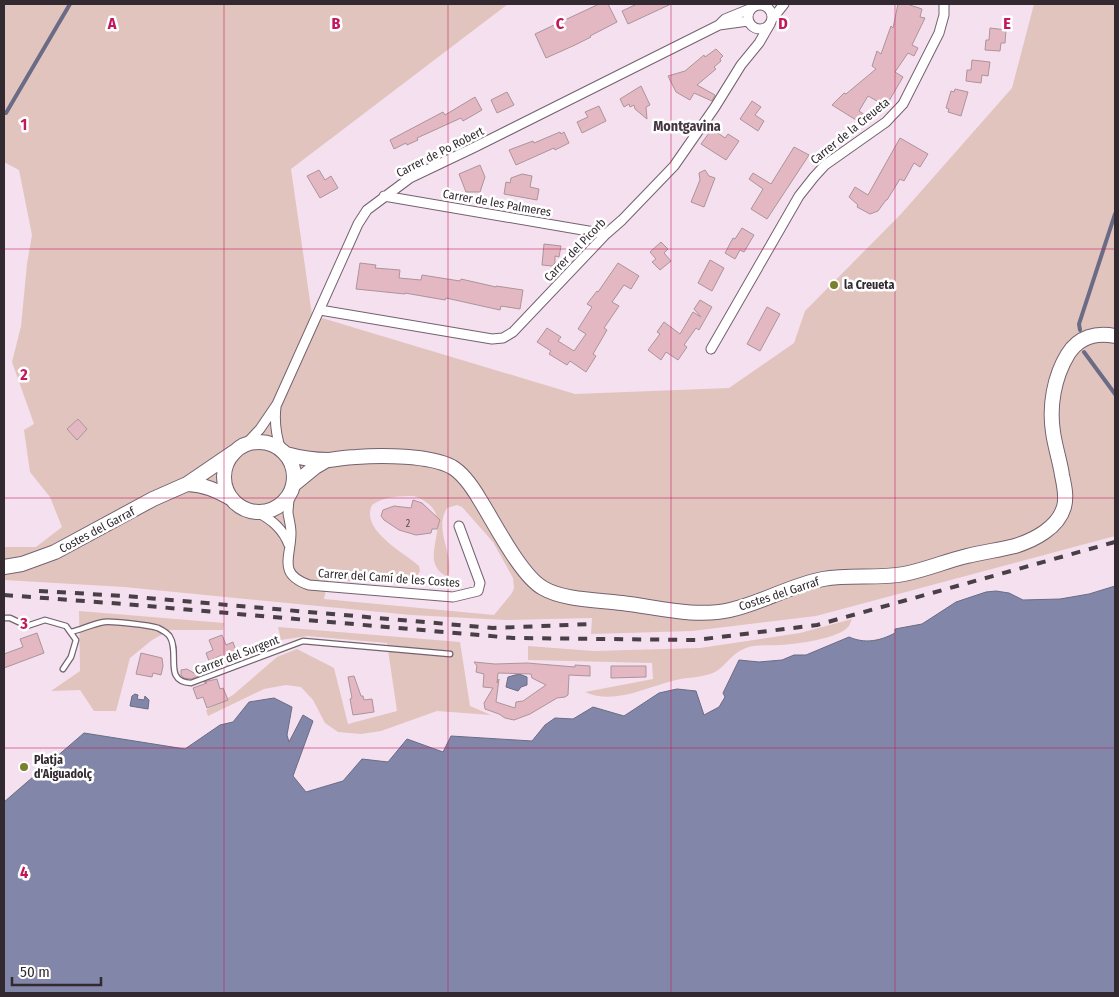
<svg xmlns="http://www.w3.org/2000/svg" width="1119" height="997" viewBox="0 0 1119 997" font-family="'Fira Sans Condensed',sans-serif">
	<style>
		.green { fill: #e2c4be; fill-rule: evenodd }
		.water { fill: #8287a9; stroke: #6a6b85 }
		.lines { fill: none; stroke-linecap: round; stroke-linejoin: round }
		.stream { stroke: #6a6b85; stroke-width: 4 }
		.building { fill: #e3b8c2; stroke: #ac9499; fill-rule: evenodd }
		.lane-casing { stroke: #74626f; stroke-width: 7 }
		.street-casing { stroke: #74626f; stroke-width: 11 }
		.secondary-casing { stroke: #74626f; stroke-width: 16 }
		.lane { stroke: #fff; stroke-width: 4.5 }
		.street { stroke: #fff; stroke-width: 9 }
		.secondary { stroke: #fff; stroke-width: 14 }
		.rail { stroke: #493f46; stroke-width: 4; stroke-dasharray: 9 9; stroke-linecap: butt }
		.grid { fill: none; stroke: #c2185b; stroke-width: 1; stroke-opacity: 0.55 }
		.poi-dot { fill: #78812d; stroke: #fff; stroke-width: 2 }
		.labels { text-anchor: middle; stroke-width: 5; stroke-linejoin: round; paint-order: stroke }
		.number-label { font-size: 10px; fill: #5e4e54 }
		.street-label { font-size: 12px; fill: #322a30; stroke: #fff }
		.poi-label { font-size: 12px; font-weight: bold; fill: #322a30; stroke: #fff; text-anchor: start }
		.neighbourhood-label { font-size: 14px; font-weight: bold; fill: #463642; stroke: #fff }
		.grid-label { font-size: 16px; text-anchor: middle; font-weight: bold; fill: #c2185b; stroke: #fff; stroke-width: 5; stroke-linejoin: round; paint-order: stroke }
	</style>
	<rect width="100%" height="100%" fill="#f4e0ef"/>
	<!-- green -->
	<path class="green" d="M4 4H508L291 169 312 315 575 394 729 388 794 343 805 311 901 214 1012 88 1034 4H1115V536L816 616 692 631 591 634 592 618 506 620 411 615 124 587 4 580V547H36L62 527 50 497 30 472 24 430 34 424 12 362 21 326 27 264 32 235 19 170 4 162ZM414 496C466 515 410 559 448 577 455 554 433 530 447 508L457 505 462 507 493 542 513 578 514 588 512 593 494 615 324 599 328 580 405 584 415 580 420 571 419 566C403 552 360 530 372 505 385 496 399 496 414 496Z
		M79 611 224 623 223 630H170L152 640 130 658 116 711H94L80 690 51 691 80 671Z
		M852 619C851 621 850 624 849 626 839 639 796 644 780 645 769 646 757 644 746 648 730 654 726 667 713 673 701 678 685 677 672 681 644 688 614 705 585 692L653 679 652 663 528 660V646L594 651 700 648 800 633Z
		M278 627 460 642 470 706 491 715 437 711 381 731 361 734 338 732 325 723 313 700 301 687 286 685 264 689 208 716 206 710 233 695 277 657 297 649 334 668 348 724 397 711 387 643 307 636 281 640Z"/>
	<!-- water -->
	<path class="water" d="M1115 586V993H4V802L84 733 185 749 220 725 233 722 249 702 274 698 292 707 287 735 289 742 303 715 313 721 293 776 306 792 343 781 362 759 388 762 407 739 443 752 451 736 532 741 545 725 555 718 573 719 593 707 624 716 659 693 677 689 696 691 704 715 719 707 725 697 723 693 739 660 759 662 782 660 794 655H806L849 637C865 644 880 641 895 633V629L922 624 956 602 986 592 996 591 1009 593 1023 600 1060 599 1089 594Z
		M519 674 527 677V685L521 687 518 691 506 687 508 677Z
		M135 694 138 695 137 699 144 700 145 696 149 700 148 709 130 706 132 696Z"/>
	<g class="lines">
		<!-- stream -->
		<path class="stream" d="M6 113 70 4
			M1080 330 1079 324 1115 214
			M1084 352 1115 394"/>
	</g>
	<!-- building -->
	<path class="building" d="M599 4H608L617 22 590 36 591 37 575 45 546 58 535 34Z
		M637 4H671L628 24 622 11Z
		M898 4H907L922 9 920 17 925 18 912 45 918 48 914 56 908 53 895 72 903 77 886 106 868 96 859 111 868 117 864 125 832 105 844 93 846 94 876 69 872 66 877 51 881 54 891 26 893 28Z
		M990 28 1006 30 1005 43H1001L1000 51 985 50 986 40H989Z
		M716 49 723 56 720 59 721 61 714 67 716 69 697 85 715 95 712 101 694 93 690 100 676 92 668 76 685 71 704 55 705 57Z
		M972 60 990 62 988 76 982 75 981 83 966 81 967 70H971Z
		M641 86 650 105 646 107 647 119 635 109 634 105 630 107 629 104 624 107 620 99Z
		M955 89 968 92 961 116 948 112 949 109 946 108 951 91 954 92Z
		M507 92 514 105 497 113 491 100Z
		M475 97 482 110 463 121 461 118 417 138 418 140 407 145 406 143 394 149 390 140 443 112 445 115Z
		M752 101 761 107 755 115 764 121 758 131 740 119Z
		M599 106 606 121 582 133 577 122 588 117 585 112Z
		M712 129 725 138 728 134 739 141 726 160 701 144Z
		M560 132 561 134 564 132 569 143 555 150 554 148 516 165 509 150 533 141 534 143Z
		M900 138 928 154 920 167 914 163 904 181 900 179 887 200H886L878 211 870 214 857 207 858 205 849 197 855 187 868 195Z
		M794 147 809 155 767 219 751 209 763 189 749 179 753 173 771 184Z
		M480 165 485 177 480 192H466L459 174Z
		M319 170 325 180 331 176 338 188 320 198 307 176Z
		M705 170 709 176 715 178 704 207 691 202 700 180 699 173Z
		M522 174 532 176 530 187 539 189 537 200 504 194 506 182 510 183 511 178Z
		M742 228 754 235 744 252 740 250 735 259 725 253 733 238 735 239Z
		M661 242 668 249 664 253 671 261 660 270 652 262 656 259 650 252Z
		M544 244 561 246 559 257 555 256V263L552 266 542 265Z
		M710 260 724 268 712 291 698 283Z
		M360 263 376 265 375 268 400 270 399 278 421 280 422 275 460 281 461 279 496 287V286L523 290 520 309 501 306 500 310 446 298 445 300 405 293V294L356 289Z
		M618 263 639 276 631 289 624 285 612 302 619 306 604 328 607 330 593 354 596 356 586 372 570 361 567 365 549 354 551 351 537 342 547 328 561 337 558 341 574 351 586 334 578 329 592 307 587 304 597 291 598 292Z
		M700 300 712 307 699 330 696 328 684 345 687 347 678 360 666 352 661 360 648 350 660 334 657 332 664 322 680 334 693 312 701 317 694 309Z
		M767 307 780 314 760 351 747 344Z
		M78 419 87 429 77 440 67 429Z
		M413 500 422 503 440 520 437 529H432L431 533 416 535 399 530 384 520 381 516 383 510 394 506 411 508Z
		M37 633 44 653 4 668V654L23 647 20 639Z
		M222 635 226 645 233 642 237 654 223 659 222 655 209 661 206 653 213 650 209 640Z
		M141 653 162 658 163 666 161 675 153 673 152 677 136 674Z
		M474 662 495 664 527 663 575 667V665L590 666V676L569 675 568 695 565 697 557 698 530 714 514 720 505 718 499 714 485 709 484 703 493 688 483 687 484 674 476 672 477 666ZM498 673 531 674 532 678 546 685 523 701 516 702 515 708 496 702 499 679 497 683Z
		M611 666H646V677L611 678Z
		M187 669 199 676 191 679 184 678 181 675V670Z
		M354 676 361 696H363L364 700 372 699 374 712 353 715 350 699 352 698 348 677Z
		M217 679 220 689 223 688 228 700 207 708 203 697 197 699 193 688 207 683 204 682 208 681Z"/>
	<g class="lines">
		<!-- lane casing -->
		<g class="lane-casing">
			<path id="lane" d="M4 618H10L27 626 45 620 66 626 76 640 71 657 63 669
				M71 632C82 629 93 624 104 622 112 621 149 625 158 628 162 630 168 633 170 637 180 653 163 682 191 683L303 641 450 654"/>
		</g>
		<!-- street casing -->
		<g class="street-casing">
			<path id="street" d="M748 17a12 12 0 1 1 24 0a12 12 0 1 1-24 0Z
				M773 18 784 4
				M719 25 748 21
				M384 196 606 234
				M320 310 492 339 503 338 513 332 606 234 622 220 674 166 715 107 741 65 759 43 770 24
				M711 349 799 196 814 177 825 165 886 122 903 104 939 33 944 15V4
				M276 407C274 423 276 435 281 450
				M245 445 260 429 277 404 358 224 367 210 410 178 475 147 719 25 725 19 752 8
				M290 494C289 500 288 507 288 513 289 520 291 526 291 533 291 557 277 574 309 585L453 597 478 591 480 583 459 526
				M257 512C272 520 283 529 289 545"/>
		</g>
		<!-- secondary casing -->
		<g class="secondary-casing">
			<path id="secondary" d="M224 477a35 35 0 1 1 70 0a35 35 0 1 1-70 0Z
				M286 454C300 458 314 460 329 460 338 459 347 457 356 457 381 455 430 455 452 467 464 474 473 488 480 500 494 522 521 576 543 588 563 600 599 600 622 603 657 607 695 618 730 610 762 603 791 585 823 579 850 574 877 579 904 574 925 570 946 561 967 556 983 552 999 550 1015 546 1034 540 1058 528 1064 507 1067 496 1064 485 1062 475 1060 461 1055 447 1053 432 1049 406 1054 377 1068 354 1079 337 1096 332 1115 336
				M187 484C205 485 216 490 232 499
				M293 485 315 467 327 460
				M4 567 22 564 55 552 153 499 187 484 234 452"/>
		</g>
		<!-- lane -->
		<use href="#lane" class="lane"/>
		<!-- street -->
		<use href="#street" class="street"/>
		<!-- secondary -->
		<use href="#secondary" class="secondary"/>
		<!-- rail -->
		<path class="rail" d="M39 591 125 596 493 628 591 624
			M4 595 124 604 513 638 696 640 817 625 1115 542"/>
	</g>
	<!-- grid -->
	<path class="grid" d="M224 4V993M448 4V993M671 4V993M895 4V993M4 249H1115M4 498H1115M4 748H1115"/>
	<!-- markers -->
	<g class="poi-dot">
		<circle cx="834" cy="285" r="5"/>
		<circle cx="24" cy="767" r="5"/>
	</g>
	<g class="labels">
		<!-- number labels -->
		<g class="number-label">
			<text x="408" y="527">2</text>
		</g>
		<!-- street labels -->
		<g class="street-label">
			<text transform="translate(850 131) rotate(-39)" y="4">Carrer de la Creueta</text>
			<text transform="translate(440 152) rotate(-27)" y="4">Carrer de Po Robert</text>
			<text transform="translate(497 203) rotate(10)" y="4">Carrer de les Palmeres</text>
			<text transform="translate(575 250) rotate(-46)" y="4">Carrer del Picorb</text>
			<text transform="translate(97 530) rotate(-28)" y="4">Costes del Garraf</text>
			<text transform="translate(389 578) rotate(4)" y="4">Carrer del Camí de les Costes</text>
			<text transform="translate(779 594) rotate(-18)" y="4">Costes del Garraf</text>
			<text transform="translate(237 655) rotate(-21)" y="4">Carrer del Surgent</text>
		</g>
		<!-- poi labels -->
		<g class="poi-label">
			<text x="844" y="289">la Creueta</text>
			<text x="34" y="764">Platja<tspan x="34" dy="14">d'Aiguadolç</tspan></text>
		</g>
		<!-- neighbourhood labels -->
		<g class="neighbourhood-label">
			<text x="687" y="131">Montgavina</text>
		</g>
	</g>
	<g class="grid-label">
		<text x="112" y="29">A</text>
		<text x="336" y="29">B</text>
		<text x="560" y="29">C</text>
		<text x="783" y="29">D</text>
		<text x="1007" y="29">E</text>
		<text x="24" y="130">1</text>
		<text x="24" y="380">2</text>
		<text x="24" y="629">3</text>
		<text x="24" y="878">4</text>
	</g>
	<!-- border -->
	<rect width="1119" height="997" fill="none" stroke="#322a30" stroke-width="10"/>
	<!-- scale -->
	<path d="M12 977v8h89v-8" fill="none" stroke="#322a30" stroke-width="2.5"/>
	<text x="20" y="977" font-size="15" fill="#322a30" stroke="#ffffff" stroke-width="4" paint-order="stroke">50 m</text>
</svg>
